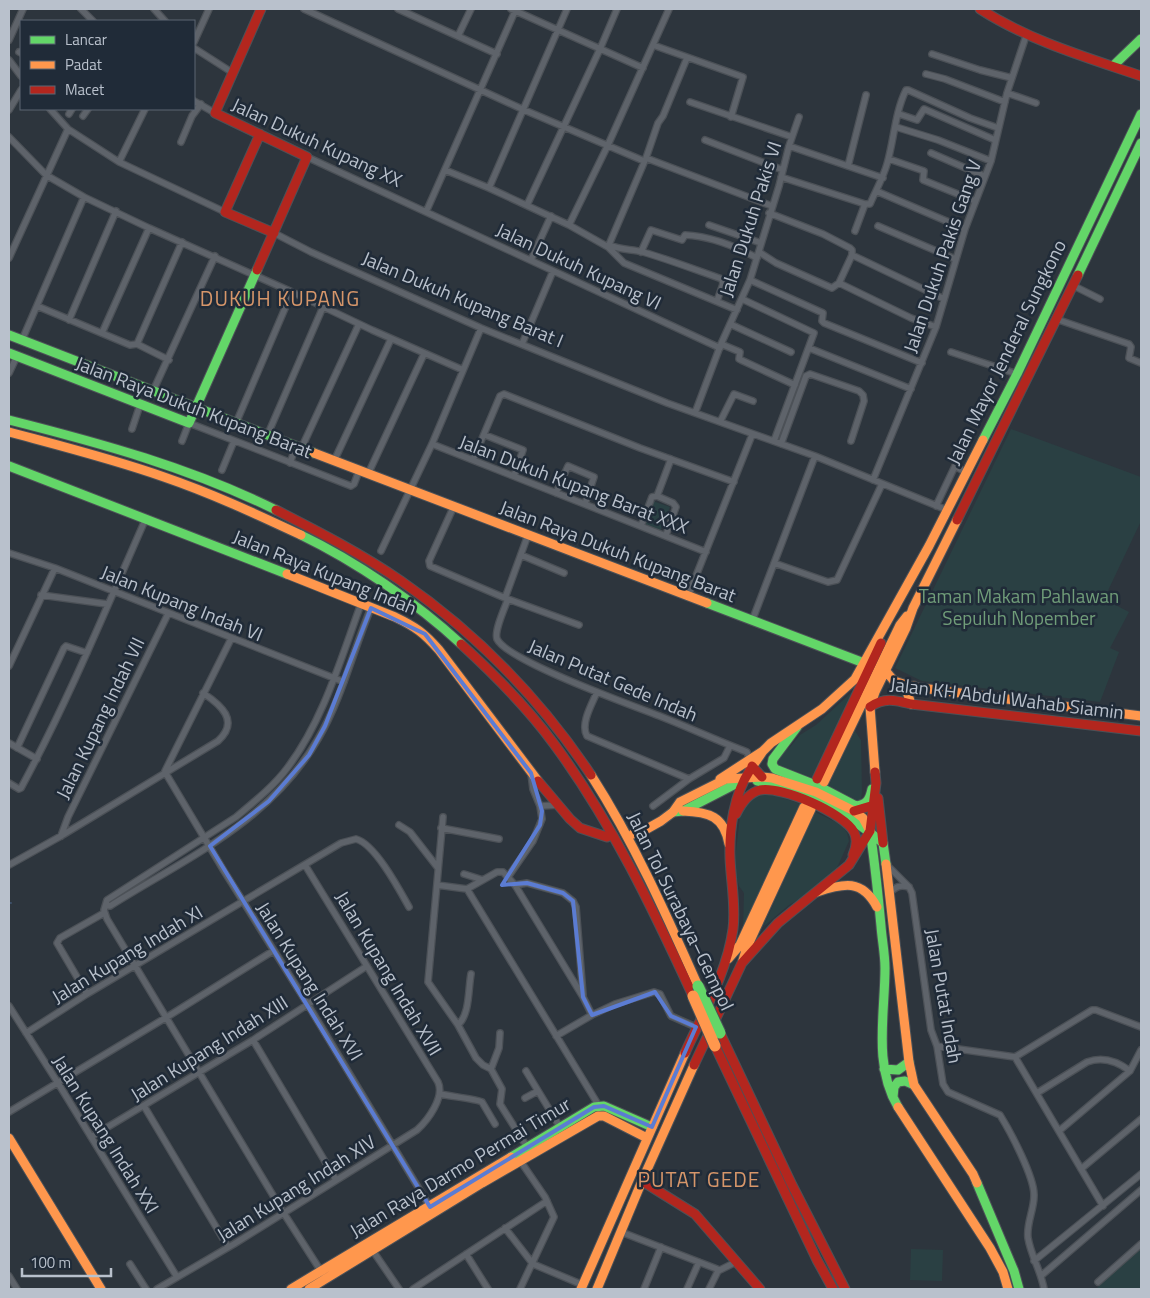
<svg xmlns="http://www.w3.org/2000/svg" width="1150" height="1298" viewBox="0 0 1150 1298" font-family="'Titillium Web',sans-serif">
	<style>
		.green { fill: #2a4043 }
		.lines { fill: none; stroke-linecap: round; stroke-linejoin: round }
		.stream { stroke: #3c4f68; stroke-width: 2 }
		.street-casing { stroke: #4c5157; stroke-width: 8 }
		.fast-casing { stroke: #4c5157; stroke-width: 11 }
		.slow-casing { stroke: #4c5157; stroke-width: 11 }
		.jam-casing { stroke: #4c5157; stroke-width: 11 }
		.street { stroke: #5e636a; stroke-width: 5.5 }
		.fast { stroke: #63d668; stroke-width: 9 }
		.slow { stroke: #ff974d; stroke-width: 9 }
		.jam { stroke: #b3261e; stroke-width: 9 }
		.fast-bridge-casing { stroke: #4a5158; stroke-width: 13; stroke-linecap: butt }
		.slow-bridge-casing { stroke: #4a5158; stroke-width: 13; stroke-linecap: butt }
		.fast-bridge { stroke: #63d668; stroke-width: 11 }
		.slow-bridge { stroke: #ff974d; stroke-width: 11 }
		.marked { fill: none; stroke: #5b7cd3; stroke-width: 4; stroke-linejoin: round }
		.labels { text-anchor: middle; stroke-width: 5; stroke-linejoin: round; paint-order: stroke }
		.street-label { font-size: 19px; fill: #b9c1cc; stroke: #202b38 }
		.park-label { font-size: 19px; fill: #709d79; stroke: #202b38 }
		.quarter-label { font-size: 21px; letter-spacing: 1px; fill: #d6966a; stroke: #202b38 }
	</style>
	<rect width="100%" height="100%" fill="#2d353d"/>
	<!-- green -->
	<path class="green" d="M1011 429 1141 477V521L1104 599 1129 612 1110 648 1119 652 1100 702 922 681 895 668Z
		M647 499 670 507 659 534 637 526Z
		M853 691 811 782 775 768 774 758 790 747 800 735 816 725Z
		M855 731 861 740 862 792 861 799 856 803 827 789Z
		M765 792 801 804 743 929 744 893 739 886 736 875 735 860 741 807 745 801Z
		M815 812 836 822 844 828 847 833 849 841 837 868 801 898 789 905 763 927Z
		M911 1249 943 1250 942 1281 910 1280Z
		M1141 1249V1289H1096L1115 1270Z"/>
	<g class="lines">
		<!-- stream -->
		<path class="stream" d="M9 903H11"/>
		<!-- street casing -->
		<g class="street-casing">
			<path id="street" d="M81 9 93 21
				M154 9 165 21
				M304 9 522 109 644 161
				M398 9 497 54
				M511 9 643 68
				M458 36 471 9
				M9 40 23 9
				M194 42 209 9
				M653 45 743 77 731 117
				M194 48 233 73
				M19 52 21 53
				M932 54 980 70 1012 78
				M9 60 21 76
				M926 74 945 79 1005 102
				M1007 93 1036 103
				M194 101 215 113
				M690 102 792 137
				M50 109 68 129 119 162 225 212
				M9 110 21 90
				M69 114 72 109
				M899 114 917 120 924 109 995 140
				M83 116 88 109
				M896 127 938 140 991 161
				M9 137 46 175 84 197 149 228 292 292 372 330 463 370
				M705 140 783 170
				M181 142 192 116 201 104
				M789 146 883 178
				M931 153 984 176
				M307 157 720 348
				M646 158 772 206
				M889 159 924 171 923 180 975 201
				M119 162 145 109
				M848 166 866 95
				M445 170 489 188 569 225 608 247 624 263 737 310
				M781 177 865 204
				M489 188 567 9
				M876 191 965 229
				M527 205 600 49 617 9
				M426 212 516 9
				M569 225 607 147 669 9
				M709 225 761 243
				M878 226 955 259
				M855 231 865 204H870C876 190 883 178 887 164 894 140 895 112 906 90H908L970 118 998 128
				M274 233 311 252 481 328 667 403 815 456 947 510
				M609 245C620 250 632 249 643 252 670 260 696 270 722 279L723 284 717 301
				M608 247 646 158 658 123 663 116 687 58
				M641 252 651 230 682 240 685 235C710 236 735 246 757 258
				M759 252 776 263 832 288 839 283 852 255V250L850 248 823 234 769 213
				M852 255 944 299
				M9 258 68 129
				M531 260 551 216
				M750 280 823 313 822 321 824 323 922 363
				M839 283 911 318 936 327
				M1072 285 1100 299
				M742 299 814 333 774 441
				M37 306 130 345 137 344 182 242
				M1056 319 1129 344 1131 347 1129 358 1141 363
				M69 320 116 211
				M730 324 791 352
				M102 333 149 228
				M22 340 84 197
				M137 344 169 360
				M522 344 553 271
				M721 344 740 352 739 359 741 360 795 385
				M809 348 911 389
				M951 352 1017 374
				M9 373 17 356
				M153 391 215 256
				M695 413 721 344 750 280 779 186 789 146 799 117
				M720 422 734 394 753 401
				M236 423 292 292
				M132 429 140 405
				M485 435 523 450 514 476
				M267 436 323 307
				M182 441 189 423 351 486 354 484 359 471
				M432 444 706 552
				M781 444 806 376 810 374 859 391 863 395 864 401 851 441
				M301 449 359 324
				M473 460 500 396 504 394 640 448 734 482
				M334 461 391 339
				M290 463 296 446
				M222 470 234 441
				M368 474 424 354
				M873 480 936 327 965 229 991 161 1007 93 1026 36
				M556 493 568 466 594 477 585 504
				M657 496 671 459
				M454 506 429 561 430 566 505 598
				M936 506 955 466 967 473
				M641 526 652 497 657 496 673 503 676 507 666 535
				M528 535 505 598 579 625
				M381 551 432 444 481 328
				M9 553 55 568 344 682
				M521 555 564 573
				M774 563 828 582 837 580 882 484
				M41 595 107 604
				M688 596 752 435
				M508 599C505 607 494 631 497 639 507 661 634 706 662 717 690 728 718 741 747 752L750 761
				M752 621 815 456
				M9 666 55 568
				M597 692C592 704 580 724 587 736L689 779
				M9 743 37 759
				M17 748 64 648 66 646 87 653
				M165 771 231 639
				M165 772 224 871 308 1005 430 1207
				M9 783 19 789 21 788C68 701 106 609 146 518
				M540 806 558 805
				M653 806 689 779 724 758 730 746
				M443 817 428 982 458 1025 476 1058 483 1065 491 1069 502 1089 500 1104 527 1147
				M399 825 410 832 438 868
				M441 828 499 839
				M61 836 68 817 168 614
				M9 865 61 836 218 741C240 721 221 705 203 693
				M888 866 909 887 912 893 931 1030 937 1046 943 1084 948 1092 1000 1115C1010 1131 1035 1178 1034 1196 1034 1210 1026 1224 1028 1238 1031 1256 1041 1271 1044 1289
				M464 874 483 880
				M508 877 533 841 542 819 540 806 533 789 531 773
				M437 885 467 889 599 1106
				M515 885 527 883 563 893 573 901 576 907 583 995
				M467 889 497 872H503L515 885 583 997 592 1015
				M890 893C896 886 900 885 909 887
				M106 905 110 906C188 857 270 822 318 739 342 698 353 651 371 608
				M87 994 57 943 60 938 104 913
				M9 1006 58 1083 177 1277
				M458 1025C470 1014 468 990 471 974
				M26 1033 87 994 341 843 356 839C375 844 399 889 409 907
				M556 1036 592 1015 615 1004 654 992 660 994 671 1016 696 1027
				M253 1040 336 1180
				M937 1046 1015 1057 1103 1206
				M1015 1057 1092 1010H1096L1141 1027
				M491 1069 499 1048 500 1033
				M526 1071 560 1127
				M1037 1093 1087 1062C1103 1056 1117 1061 1130 1071
				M440 1094C448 1096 477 1099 482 1102L495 1124
				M525 1098 538 1091
				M144 1106 228 1247
				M9 1112 167 1017 273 951
				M1059 1131 1130 1071 1141 1050
				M91 1137 253 1040 367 966
				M519 1159 545 1197 554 1217 520 1289
				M1081 1169 1141 1119
				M505 1228 533 1264 583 1285
				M621 1232 717 1269 718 1271
				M373 1251 399 1289
				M466 1254 488 1289
				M1034 1261 1141 1174
				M130 1264 146 1289
				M1042 1275 1141 1190
				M9 1276 17 1289
				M326 1279 283 1212 107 919 104 910 107 900 236 817C254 802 274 786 288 767 323 721 341 658 361 604
				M1098 1282 1141 1244
				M157 1289 234 1244 417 1130C428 1120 445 1097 438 1082L305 865
				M413 1289 547 1201
				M644 1289 661 1247
				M687 1289 699 1262
				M709 1289 718 1271 736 1262"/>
		</g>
		<!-- fast casing -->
		<g class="fast-casing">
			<path id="fast" d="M1113 66 1141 39
				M1078 275 1141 143
				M9 335 314 453
				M9 353 189 423 257 270
				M9 420C100 443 191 468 276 510
				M983 440 1017 374 1141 114
				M9 466 287 574
				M301 535C355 561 417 603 461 644
				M707 603 864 663
				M797 727 773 759 772 764 775 769 818 786 856 806C867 805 870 799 872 789
				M757 781C804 793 846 811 883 843L886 864
				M673 812 683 811 745 779
				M870 831C875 863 878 894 881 926 882 940 885 954 885 968 885 1014 873 1065 898 1107
				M884 1069 898 1070 909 1062
				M893 1097 894 1087 898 1082 905 1081 914 1085
				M511 1157 594 1107 604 1106 652 1127
				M977 1183 1014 1271 1019 1289"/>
		</g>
		<!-- slow casing -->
		<g class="slow-casing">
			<path id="slow" d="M9 432C61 446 113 459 164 477 211 493 256 514 301 535
				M314 453 707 603
				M287 574 395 617C416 627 424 633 439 650L538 781
				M885 670 894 681 913 687 1141 716
				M911 704 908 695 914 686
				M750 770 763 751 771 743 822 709 855 679 929 546 983 440
				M875 772 870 707 875 692 906 628 913 608 957 520
				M591 775C634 842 666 914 698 986
				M720 779 763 751
				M824 782 900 625 907 616
				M683 811C709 812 724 816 729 844
				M633 834 645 830 661 821 673 812 680 802 726 779 762 777 772 778 816 792 854 811 863 818 870 831
				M886 864 909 1062 914 1085 973 1174 977 1183
				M817 892C844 883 862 879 877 907
				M728 959 740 945 804 807
				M743 960 747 947 811 809
				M898 1107 990 1248 1003 1272 1008 1289
				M9 1138 101 1289
				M291 1289 511 1157
				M309 1289 482 1183 598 1116H604L647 1138
				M581 1289 685 1053
				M597 1289 642 1181 694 1065"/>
		</g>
		<!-- jam casing -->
		<g class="jam-casing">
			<path id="jam" d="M980 9C1030 41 1085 57 1141 76
				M260 134 225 212 274 233
				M257 270 307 157 215 113 261 9
				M276 510C319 532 362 554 401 581 476 633 541 700 591 775
				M957 520 1078 275
				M461 644C495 675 527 707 554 744 611 821 653 909 693 996
				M870 707C884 697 895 700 911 704L1141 731
				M752 766 762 777
				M817 779 881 643
				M538 781 570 819 580 828 607 837
				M878 798 883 843
				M854 811 874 805
				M736 814C741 804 748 793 760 790 782 786 844 813 854 832 858 840 856 848 853 855
				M720 1033 792 1185 845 1289
				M715 1046 817 1260 833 1289
				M685 1053C703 1013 727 973 733 929 736 905 731 882 730 858 729 829 734 794 750 770
				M694 1065 742 963 778 923 849 865 870 831 876 783 875 772
				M642 1181 695 1214 760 1289"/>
		</g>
		<!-- street -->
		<use href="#street" class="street"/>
		<!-- fast -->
		<use href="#fast" class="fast"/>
		<!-- slow -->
		<use href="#slow" class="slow"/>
		<!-- jam -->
		<use href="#jam" class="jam"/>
		<!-- fast-bridge casing -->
		<g class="fast-bridge-casing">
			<path id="fast-bridge" d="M698 986 720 1033"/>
		</g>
		<!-- slow-bridge casing -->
		<g class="slow-bridge-casing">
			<path id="slow-bridge" d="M693 996 715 1046"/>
		</g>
		<!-- fast-bridge -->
		<use href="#fast-bridge" class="fast-bridge"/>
		<!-- slow-bridge -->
		<use href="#slow-bridge" class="slow-bridge"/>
	</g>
	<!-- marked area -->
	<path class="marked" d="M371 608 425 634 531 773 542 811 540 825 502 885 527 883 563 893 573 901 583 997 592 1015 655 992 671 1016 696 1027 652 1127 604 1106 594 1107 430 1207 210 846 269 801 309 755 325 726Z"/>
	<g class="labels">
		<!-- street labels -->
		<g class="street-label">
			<text transform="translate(317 142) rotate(25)" y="7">Jalan Dukuh Kupang XX</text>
			<text transform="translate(750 219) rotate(-72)" y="7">Jalan Dukuh Pakis VI</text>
			<text transform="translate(942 256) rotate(-71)" y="7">Jalan Dukuh Pakis Gang V</text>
			<text transform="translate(579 266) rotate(25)" y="7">Jalan Dukuh Kupang VI</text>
			<text transform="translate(463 299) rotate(23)" y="7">Jalan Dukuh Kupang Barat I</text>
			<text transform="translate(1006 352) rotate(-64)" y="7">Jalan Mayor Jenderal Sungkono</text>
			<text transform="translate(194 407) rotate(21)" y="7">Jalan Raya Dukuh Kupang Barat</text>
			<text transform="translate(574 484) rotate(21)" y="7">Jalan Dukuh Kupang Barat XXX</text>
			<text transform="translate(618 551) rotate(21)" y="7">Jalan Raya Dukuh Kupang Barat</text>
			<text transform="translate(325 572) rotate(22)" y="7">Jalan Raya Kupang Indah</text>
			<text transform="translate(182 603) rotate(22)" y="7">Jalan Kupang Indah VI</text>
			<text transform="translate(613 680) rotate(23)" y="7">Jalan Putat Gede Indah</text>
			<text transform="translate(1007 698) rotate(7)" y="7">Jalan KH Abdul Wahab Siamin</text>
			<text transform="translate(100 718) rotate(-64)" y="7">Jalan Kupang Indah VII</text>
			<text transform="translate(681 911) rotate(64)" y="7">Jalan Tol Surabaya–Gempol</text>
			<text transform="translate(127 954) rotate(-31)" y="7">Jalan Kupang Indah XI</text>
			<text transform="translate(389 973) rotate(59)" y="7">Jalan Kupang Indah XVII</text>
			<text transform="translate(310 981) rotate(58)" y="7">Jalan Kupang Indah XVI</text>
			<text transform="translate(944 996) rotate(80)" y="7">Jalan Putat Indah</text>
			<text transform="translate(209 1048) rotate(-32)" y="7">Jalan Kupang Indah XIII</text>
			<text transform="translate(106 1134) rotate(58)" y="7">Jalan Kupang Indah XXI</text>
			<text transform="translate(460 1167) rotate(-31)" y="7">Jalan Raya Darmo Permai Timur</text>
			<text transform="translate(296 1188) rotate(-32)" y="7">Jalan Kupang Indah XIV</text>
		</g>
		<!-- park labels -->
		<g class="park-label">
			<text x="1019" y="603">Taman Makam Pahlawan<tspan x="1019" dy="22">Sepuluh Nopember</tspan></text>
		</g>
		<!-- quarter labels -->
		<g class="quarter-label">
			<text x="280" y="306">DUKUH KUPANG</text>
			<text x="699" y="1187">PUTAT GEDE</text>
		</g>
	</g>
	<!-- border -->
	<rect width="1150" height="1298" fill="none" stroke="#b9c1cc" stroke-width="20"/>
	<!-- legend -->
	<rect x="20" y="20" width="175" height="90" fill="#202b38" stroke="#5d6773"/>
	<rect x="30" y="36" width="25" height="8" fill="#63d668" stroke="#5d6773"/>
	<text x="65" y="45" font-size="15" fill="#b9c1cc">Lancar</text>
	<rect x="30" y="61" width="25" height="8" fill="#ff974d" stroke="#5d6773"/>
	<text x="65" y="70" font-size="15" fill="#b9c1cc">Padat</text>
	<rect x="30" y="86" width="25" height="8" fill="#b3261e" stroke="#5d6773"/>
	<text x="65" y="95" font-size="15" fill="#b9c1cc">Macet</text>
	<!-- scale -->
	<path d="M22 1268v8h89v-8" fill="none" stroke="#b9c1cc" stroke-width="2.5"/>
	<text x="30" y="1268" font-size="15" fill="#b9c1cc" stroke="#202b38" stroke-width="4" paint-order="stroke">100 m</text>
</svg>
